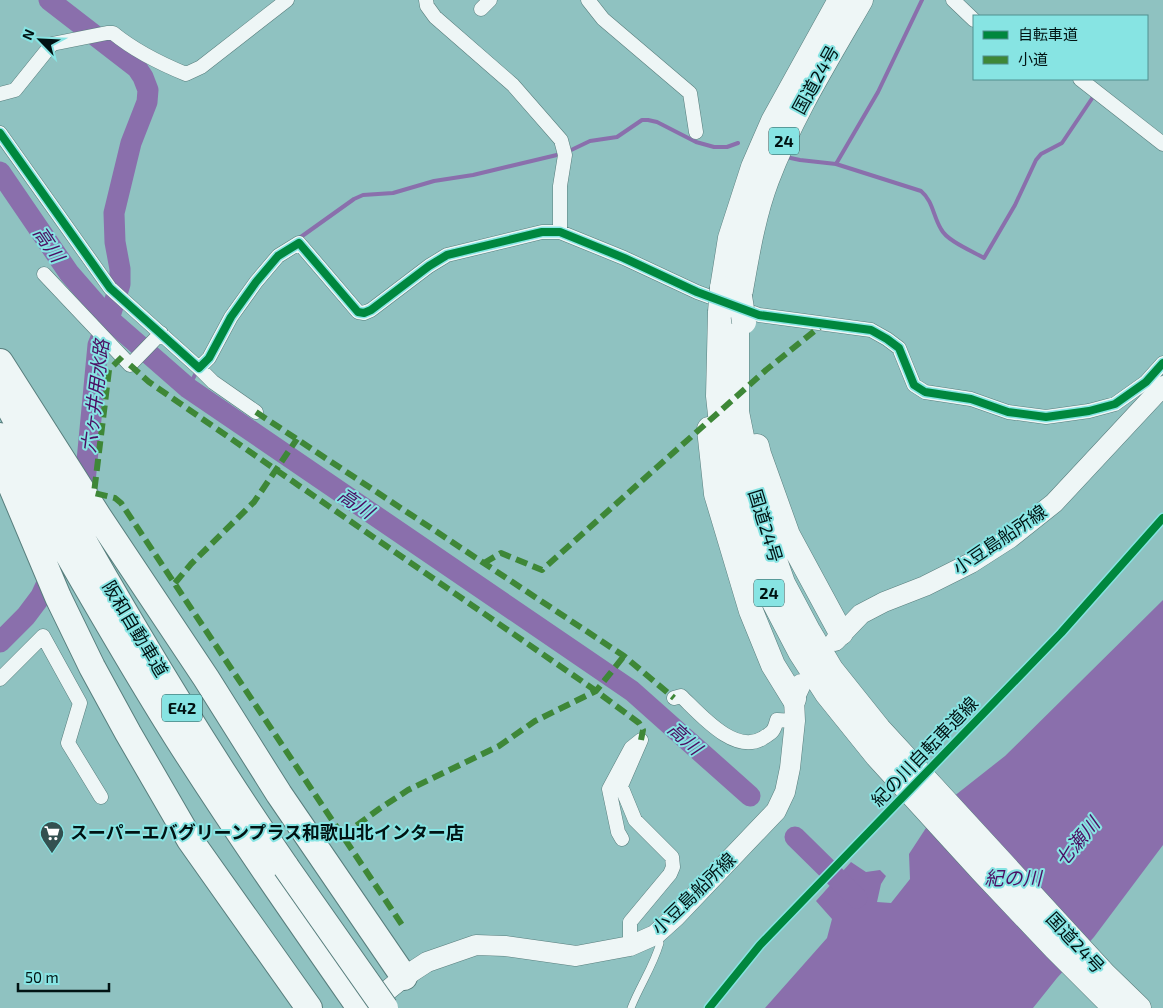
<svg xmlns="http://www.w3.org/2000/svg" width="1163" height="1008" viewBox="0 0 1163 1008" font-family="'Exo 2','Noto Sans JP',sans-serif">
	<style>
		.water { fill: #8a6fac }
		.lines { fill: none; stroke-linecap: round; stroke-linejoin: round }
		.stream { stroke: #8a6fac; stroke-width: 4 }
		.river { stroke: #8a6fac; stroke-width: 21 }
		.service-casing { stroke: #587e7d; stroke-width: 8 }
		.minor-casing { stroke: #587e7d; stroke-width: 15 }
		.secondary-casing { stroke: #587e7d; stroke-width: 21 }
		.trunk-casing { stroke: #587e7d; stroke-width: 25 }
		.motorway-casing { stroke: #587e7d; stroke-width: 28 }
		.service { stroke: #eef6f6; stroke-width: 7 }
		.minor { stroke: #eef6f6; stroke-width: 14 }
		.secondary { stroke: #eef6f6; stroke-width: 20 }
		.trunk { stroke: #eef6f6; stroke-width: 24 }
		.motorway { stroke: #eef6f6; stroke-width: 26 }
		.trunk-bridge-casing { stroke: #587e7d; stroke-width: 25; stroke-linecap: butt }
		.motorway-bridge-casing { stroke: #587e7d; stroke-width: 28; stroke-linecap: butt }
		.trunk-bridge { stroke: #eef6f6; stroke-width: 24 }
		.motorway-bridge { stroke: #eef6f6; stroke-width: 26 }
		.quiet { stroke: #3e8737; stroke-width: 6; stroke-dasharray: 12 6; stroke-linecap: butt }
		.cycleway-casing { stroke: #87e4e3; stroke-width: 11 }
		.cycleway { stroke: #00873e; stroke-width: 8 }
		.labels { text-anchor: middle; stroke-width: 4; stroke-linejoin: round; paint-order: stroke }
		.shield { fill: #87e4e3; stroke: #295251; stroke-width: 1 }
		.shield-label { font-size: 16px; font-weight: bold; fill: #011313 }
		.street-label { font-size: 18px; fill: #011313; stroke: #87e4e3 }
		.poi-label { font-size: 18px; font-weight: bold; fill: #011313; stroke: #87e4e3; text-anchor: start }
		.water-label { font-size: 19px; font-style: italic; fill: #4c0f63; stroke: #87e4e3 }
	</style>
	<rect width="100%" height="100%" fill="#8fc2c1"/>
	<!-- water -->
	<path class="water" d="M1163 600V845L1094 937 1057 978 1033 1008H765L827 938 832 919 816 901 851 862 866 872 880 870 886 876 881 884 877 902 891 903 910 879 909 854 939 808 1005 756Z"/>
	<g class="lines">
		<!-- stream -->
		<path class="stream" d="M567 152 590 141 617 137 642 120H648L657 122 696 142 714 147H727L738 143
			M786 157 800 160 836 164 921 191C933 201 933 216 941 229 947 241 972 251 984 258L1015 205 1036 160 1041 154 1062 143 1093 97
			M836 164 878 92 922 0
			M298 239 354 199 363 195 393 193 434 181 473 175 561 154
			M188 388 196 373"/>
		<!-- river -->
		<path class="river" d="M49 0 137 68 143 77 148 90 147 102 131 143 114 213 115 242 120 269V284L109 319 98 345 85 482 82 500
			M0 172 69 273 109 319 188 388 632 691 750 796
			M0 642 26 616 41 596 54 568
			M795 837 857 898"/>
		<!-- service casing -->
		<g class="service-casing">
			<path id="service" d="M631 1008C640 985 653 967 660 943L656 936"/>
		</g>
		<!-- minor casing -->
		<g class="minor-casing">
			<path id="minor" d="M426 0 427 6 435 17 513 85 561 140 565 155 560 186V232
				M588 0 603 19 690 93 696 132
				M953 0 974 20
				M481 9 490 0
				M1080 79 1163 144
				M0 94 15 90 52 44 107 33H113C135 51 159 63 186 74L201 67 287 0
				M0 133 110 288 199 368 209 358 231 317 256 282 278 256 299 243 358 312 364 313 371 310 429 266 447 255 542 232H560L624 258 697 292 759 315 871 330 887 339 899 348 914 385 925 392 971 399 1008 412 1046 417 1089 411 1115 404 1146 382 1163 363
				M44 274 130 365 161 333
				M199 368 213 382 256 412
				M0 679 43 636 80 703 68 743 101 797
				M674 698 681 696C699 713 735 756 763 738 773 732 774 731 777 720L795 721
				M622 839 618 832 609 789 631 748 641 740 621 786 635 820 672 857 673 867 670 874 630 922V946"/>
		</g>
		<!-- secondary casing -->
		<g class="secondary-casing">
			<path id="secondary" d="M835 641 861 614 884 602 925 586 971 563 1010 538 1054 503 1163 386
				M367 1007 404 977 427 962 476 945 505 946 576 956 630 946 655 935 675 917 776 811 785 792 790 768 795 721 794 699 801 684"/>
		</g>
		<!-- trunk casing -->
		<g class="trunk-casing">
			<path id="trunk" d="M722 288 730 238 753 167 773 121 840 0
				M740 296C747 257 753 217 767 180 791 117 827 59 861 0
				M720 312 718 396 721 424 742 524 767 589 800 652 827 694 877 756 983 872 1055 948 1115 1008
				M737 320V412L756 506 783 583 809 632 831 669 879 729 1104 974 1139 1008
				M709 429 716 494 751 611 773 665 794 699
				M757 446 759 454 788 535 841 633"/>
		</g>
		<!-- motorway casing -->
		<g class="motorway-casing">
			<path id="motorway" d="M0 362 98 516 206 678 279 794 404 977
				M2 394C90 556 181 715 286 867
				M0 436C59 537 115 640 178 739 236 830 298 919 360 1008
				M5 471 58 597 92 667 128 733 190 840 309 1008"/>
		</g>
		<!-- service -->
		<use href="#service" class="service"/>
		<!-- minor -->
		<use href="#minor" class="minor"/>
		<!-- secondary -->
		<use href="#secondary" class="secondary"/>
		<!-- trunk -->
		<use href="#trunk" class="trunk"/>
		<!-- motorway -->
		<use href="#motorway" class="motorway"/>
		<!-- trunk-bridge casing -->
		<g class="trunk-bridge-casing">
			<path id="trunk-bridge" d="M740 296 744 322
				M720 312 722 288"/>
		</g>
		<!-- motorway-bridge casing -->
		<g class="motorway-bridge-casing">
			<path id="motorway-bridge" d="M286 867 385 1008"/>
		</g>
		<!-- trunk-bridge -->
		<use href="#trunk-bridge" class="trunk-bridge"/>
		<!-- motorway-bridge -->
		<use href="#motorway-bridge" class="motorway-bridge"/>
		<!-- quiet -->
		<path class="quiet" d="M122 357 109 370 94 493 115 498 121 503 402 925
			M130 365 149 382 596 691 639 723 643 730 641 740
			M256 412 624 656 674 698
			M484 563 501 553 542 570 766 370 822 325
			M175 583 191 564 254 502 297 439
			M342 836 379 809 408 790 499 746 535 721 596 691 624 656"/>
		<!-- cycleway casing -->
		<g class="cycleway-casing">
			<path id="cycleway" d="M0 133 110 288 199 368 209 358 231 317 256 282 278 256 299 243 358 312 364 313 371 310 429 266 447 255 542 232H560L624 258 697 292 759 315 871 330 887 339 899 348 914 385 925 392 971 399 1008 412 1046 417 1089 411 1115 404 1146 382 1163 363
				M709 1008 760 945 1061 633 1163 518"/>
		</g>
		<!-- cycleway -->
		<use href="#cycleway" class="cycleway"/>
	</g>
	<!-- icons -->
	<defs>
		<g id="supermarket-pin" transform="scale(1.25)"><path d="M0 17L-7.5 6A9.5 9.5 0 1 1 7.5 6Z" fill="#335050" stroke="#87e4e3"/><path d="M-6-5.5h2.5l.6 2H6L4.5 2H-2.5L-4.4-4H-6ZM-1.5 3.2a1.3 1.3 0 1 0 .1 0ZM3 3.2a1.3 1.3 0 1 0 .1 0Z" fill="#fff"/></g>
	</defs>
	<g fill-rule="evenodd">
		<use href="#supermarket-pin" x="52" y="833"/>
	</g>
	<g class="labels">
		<!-- shield labels -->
		<g class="shield">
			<rect x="769" y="127.5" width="30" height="27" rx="4"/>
			<rect x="754" y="579.5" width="30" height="27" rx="4"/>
			<rect x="162" y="694.5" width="40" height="27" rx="4"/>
		</g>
		<g class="shield-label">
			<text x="784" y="147">24</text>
			<text x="769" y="599">24</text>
			<text x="182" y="714">E42</text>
		</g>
		<!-- street labels -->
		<g class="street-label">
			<text transform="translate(816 80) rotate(-61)" y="6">国道24号</text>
			<text transform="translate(765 526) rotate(73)" y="6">国道24号</text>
			<text transform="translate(1000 540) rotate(-34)" y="6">小豆島船所線</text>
			<text transform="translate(135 629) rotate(59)" y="6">阪和自動車道</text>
			<text transform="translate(925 752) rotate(-46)" y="6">紀の川自転車道線</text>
			<text transform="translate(694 894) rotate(-44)" y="6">小豆島船所線</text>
			<text transform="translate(1075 943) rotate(47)" y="6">国道24号</text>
		</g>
		<!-- poi labels -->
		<g class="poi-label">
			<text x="70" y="839">スーパーエバグリーンプラス和歌山北インター店</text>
		</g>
		<!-- water labels -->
		<g class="water-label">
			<text transform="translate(49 244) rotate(56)" y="7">高川</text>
			<text transform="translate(95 396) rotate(-83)" y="7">六ヶ井用水路</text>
			<text transform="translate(356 503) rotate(34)" y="7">高川</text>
			<text transform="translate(685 738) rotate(42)" y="7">高川</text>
			<text transform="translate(1077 842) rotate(-50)" y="7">七瀬川</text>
			<text x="1013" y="885">紀の川</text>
		</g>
	</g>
	<!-- legend -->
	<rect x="973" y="15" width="175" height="65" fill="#87e4e3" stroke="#519090"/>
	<rect x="983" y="31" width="25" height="8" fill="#00873e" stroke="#519090"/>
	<text x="1018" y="40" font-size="15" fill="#011313">自転車道</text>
	<rect x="983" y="56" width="25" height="8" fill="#3e8737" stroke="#519090"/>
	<text x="1018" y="65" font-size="15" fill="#011313">小道</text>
	<!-- north arrow -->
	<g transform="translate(40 40) rotate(294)" stroke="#87e4e3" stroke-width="4" paint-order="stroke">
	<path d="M0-4L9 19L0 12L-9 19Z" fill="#011313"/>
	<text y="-8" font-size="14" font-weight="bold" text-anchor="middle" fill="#011313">N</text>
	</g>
	<!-- scale -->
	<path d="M18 983v8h91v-8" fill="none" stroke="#011313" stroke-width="2.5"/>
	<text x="25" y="983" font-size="15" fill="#011313" stroke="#87e4e3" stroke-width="4" paint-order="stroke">50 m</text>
</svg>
